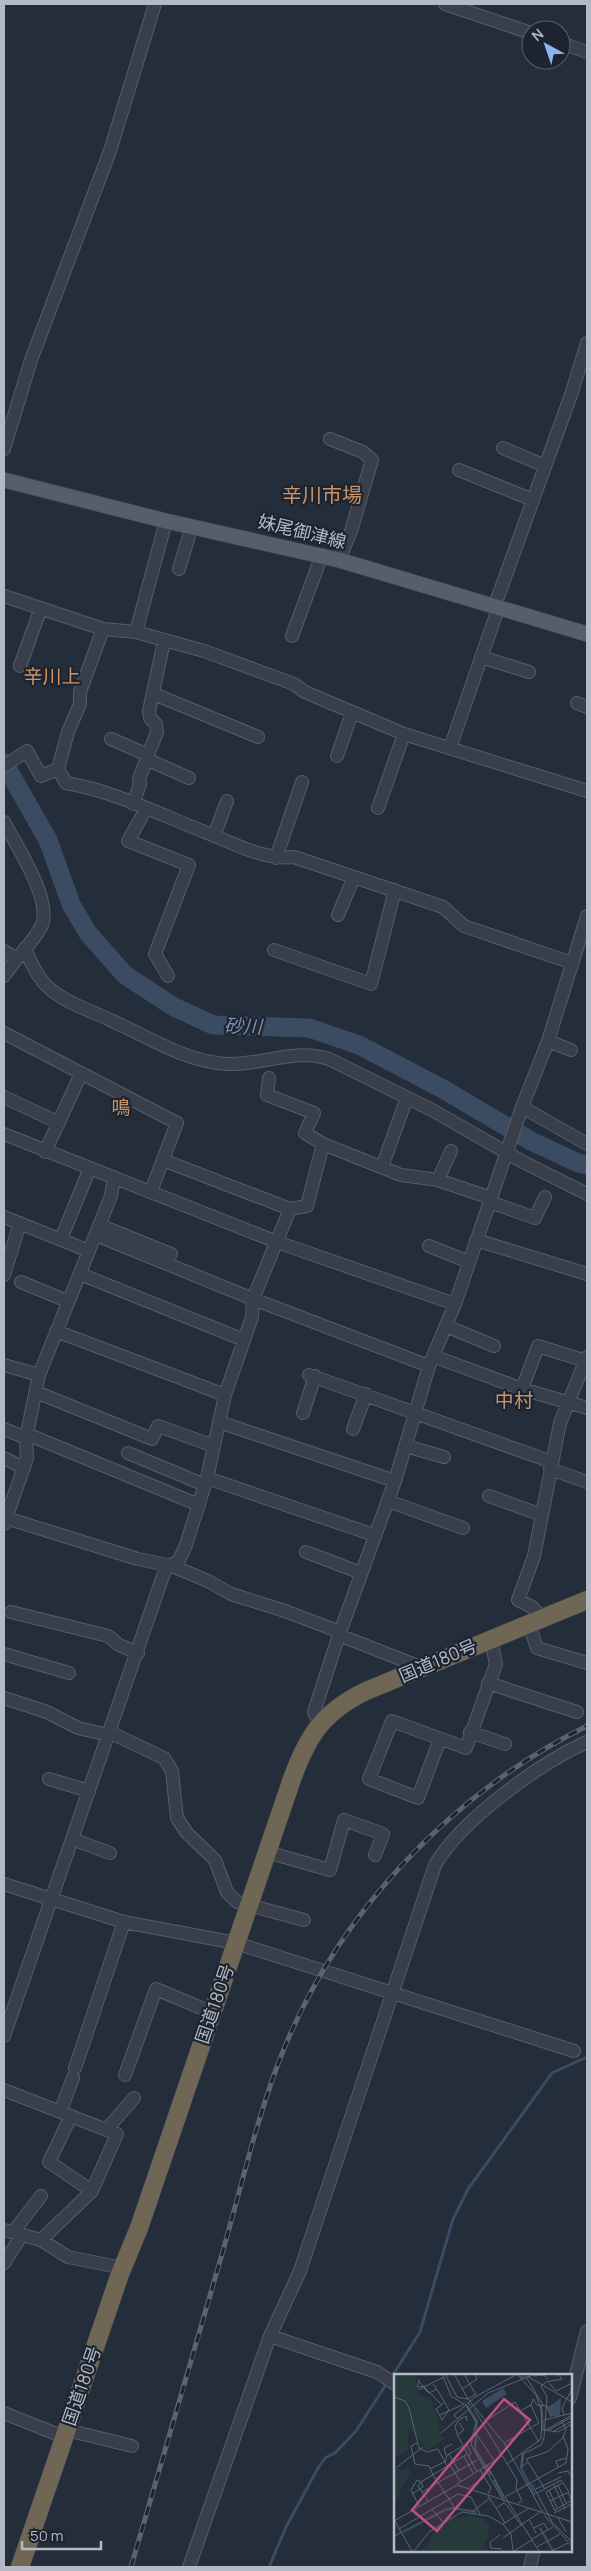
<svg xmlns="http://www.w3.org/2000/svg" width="591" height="2571" viewBox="0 0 591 2571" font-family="Manrope,'Noto Sans JP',sans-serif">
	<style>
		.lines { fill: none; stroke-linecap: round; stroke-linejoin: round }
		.stream { stroke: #3a4b62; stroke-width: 3 }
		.river { stroke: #3a4b62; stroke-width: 19 }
		.minor-casing { stroke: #565d69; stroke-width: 14 }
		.major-casing { stroke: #414854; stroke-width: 16 }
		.highway-casing { stroke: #434a56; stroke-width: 19 }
		.minor { stroke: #383f4b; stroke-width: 12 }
		.major { stroke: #565e6b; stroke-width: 15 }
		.highway { stroke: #706655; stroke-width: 18 }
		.rail-casing { stroke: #5a6371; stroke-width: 5 }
		.rail { stroke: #1d2430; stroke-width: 3; stroke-dasharray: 9; stroke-linecap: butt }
		.labels { text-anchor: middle; stroke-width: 4.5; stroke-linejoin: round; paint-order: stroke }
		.street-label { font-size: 18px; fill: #b3bac6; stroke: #1d2430 }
		.neighbourhood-label { font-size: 19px; fill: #cd9567; stroke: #1d2430 }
		.water-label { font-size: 19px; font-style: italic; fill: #7c90ac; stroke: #1d2430 }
		.quarter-label { font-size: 20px; fill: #cd9567; stroke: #1d2430 }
		.inset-river { fill: none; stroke: #3a4b62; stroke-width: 2.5 }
		.inset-road { fill: none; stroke: #5d6572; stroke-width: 1 }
		.view { fill: #bd5180; fill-opacity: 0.15; stroke: #bd5180; stroke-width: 2.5 }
		.inset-edge { fill: none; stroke: #b3bac6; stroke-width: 2.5 }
	</style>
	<rect width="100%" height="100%" fill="#242d3a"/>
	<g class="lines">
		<!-- stream -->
		<path class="stream" d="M391 2378 420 2332 453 2219 468 2189 552 2073 587 2057
			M269 2567 286 2527 318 2468 325 2458 335 2453 356 2431 387 2383"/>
		<!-- river -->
		<path class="river" d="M4 763 48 840 71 904 88 933 125 975 174 1007 213 1025 309 1028 359 1045 443 1089 531 1141 578 1163 587 1165"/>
		<!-- minor casing -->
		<g class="minor-casing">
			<path id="minor" d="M445 4 531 33
				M561 43 587 52
				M330 439 363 452 372 460 351 531 339 560
				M503 448 545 466
				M4 449 31 360 110 151 155 4
				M459 470 533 500
				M179 569 192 526
				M4 596 103 629 136 632 204 651 294 684 305 692 404 734 587 791
				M495 605 571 395 587 343
				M136 632 166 521
				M292 636 322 555
				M481 657 529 672
				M20 666 41 608
				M154 694 258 737
				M577 703 587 707
				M111 739 148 755
				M450 748 499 606
				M337 756 352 713
				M146 759 189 778
				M4 766 27 751 41 776 58 769 66 783C115 791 163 816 210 834 237 845 264 860 294 857L443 907 464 926 572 963
				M58 769 68 732 80 704V692L103 629
				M133 804 140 784 139 779 157 732 156 724 150 718 149 711 164 641
				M378 808 404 734
				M146 809 128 841 189 865 155 954 168 976
				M4 822C16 845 54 902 41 927 31 945 15 959 4 976
				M214 836 227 801
				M276 858 302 782
				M338 915 354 877
				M25 948C30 961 38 978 48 987 64 1002 89 1010 108 1019 147 1036 185 1062 228 1064 263 1065 294 1048 329 1059L432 1110 523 1162 587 1194
				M274 950 371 984 395 890
				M4 951 15 958
				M4 1033 177 1123 151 1191
				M548 1041 571 1050
				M269 1078 267 1095 314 1113 305 1133 323 1144 401 1175 438 1180 491 1198
				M4 1097 59 1123
				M522 1107 587 1144
				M4 1134 277 1242 455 1304
				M45 1152 81 1074
				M163 1160 290 1209
				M382 1167 404 1106
				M438 1180 451 1151
				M490 1202 535 1218 545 1197
				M4 1217 89 1251
				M99 1225 171 1254
				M96 1235 253 1299 429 1366
				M61 1239 90 1168
				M476 1240 587 1274
				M429 1246 469 1262
				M80 1274 244 1340
				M4 1275 20 1223
				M21 1282 67 1301
				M446 1326 494 1346
				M56 1331 225 1395
				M433 1356 522 1389 587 1408
				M4 1365 39 1375
				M309 1375 552 1462
				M522 1389 538 1346 586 1361
				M36 1392 152 1439 158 1426 214 1446
				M303 1413 315 1376
				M219 1422 395 1481
				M4 1429 26 1438 34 1437 199 1505
				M353 1429 366 1394
				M406 1446 444 1457
				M128 1453 205 1485
				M4 1458 24 1468
				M550 1469 587 1482
				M207 1478 374 1535
				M489 1496 542 1515
				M388 1501 463 1528
				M6 1518 138 1559 172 1566 208 1581 231 1594 285 1611 340 1632
				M4 1524 27 1458 26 1438 39 1375 111 1196 114 1177
				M306 1552 361 1573
				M11 1612 108 1636 119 1645 138 1653
				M543 1618 532 1607 518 1600 534 1556 560 1423 587 1357
				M529 1624 537 1648 587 1663
				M339 1635 423 1668
				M4 1654 69 1673
				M488 1683 577 1712
				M4 1698 47 1712 78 1728 108 1735
				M320 1724 314 1712 339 1635 395 1481 429 1366 455 1304 522 1107 548 1041 587 916
				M109 1732 164 1758 172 1771 177 1818 187 1833 215 1860 227 1892 237 1902 304 1920
				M470 1732 505 1744
				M440 1739 418 1798 369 1779 392 1721 466 1748 496 1664 491 1640
				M49 1779 89 1791
				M72 1839 110 1853
				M267 1852 330 1870 344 1820 383 1834 375 1855
				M4 1884 124 1922 236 1943 574 2051
				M4 2036 165 1570 179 1560 186 1545 207 1478 225 1395 252 1317 253 1299 290 1209 307 1206 323 1144
				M75 2068 124 1922
				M125 2075 156 1989 213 2013
				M4 2090 117 2134 92 2191 41 2240
				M60 2112 73 2078
				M71 2116 49 2162 92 2191
				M106 2130 134 2098
				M4 2230 41 2240 68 2257 123 2268
				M13 2232 41 2196
				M4 2263 22 2235
				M270 2336 377 2372 395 2384
				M570 2398 587 2331
				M4 2413 64 2437
				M67 2430 132 2446
				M189 2567 270 2336 300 2271 435 1865C461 1820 540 1763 587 1742
				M530 2567 534 2550"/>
		</g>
		<!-- major casing -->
		<g class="major-casing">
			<path id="major" d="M4 480 166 521 339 560 587 634"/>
		</g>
		<!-- highway casing -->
		<g class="highway-casing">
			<path id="highway" d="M20 2567 120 2274 139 2228 292 1779C308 1735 323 1712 366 1691L587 1600"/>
		</g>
		<!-- minor -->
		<use href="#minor" class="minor"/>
		<!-- major -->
		<use href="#major" class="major"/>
		<!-- highway -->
		<use href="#highway" class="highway"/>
		<!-- rail casing -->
		<g class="rail-casing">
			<path id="rail" d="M131 2567C161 2465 191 2363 220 2261 239 2196 254 2128 278 2064 333 1918 448 1795 587 1726"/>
		</g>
		<!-- rail -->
		<use href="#rail" class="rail"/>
	</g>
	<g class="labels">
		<!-- street labels -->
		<g class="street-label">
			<text transform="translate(302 532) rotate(14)" y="6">妹尾御津線</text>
			<text transform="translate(438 1661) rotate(-23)" y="6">国道180号</text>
			<text transform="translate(215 2004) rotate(-71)" y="6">国道180号</text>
			<text transform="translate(82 2386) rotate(-71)" y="6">国道180号</text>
		</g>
		<!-- neighbourhood labels -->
		<g class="neighbourhood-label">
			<text x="52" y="683">辛川上</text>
			<text x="121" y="1114">鳴</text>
			<text x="514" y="1407">中村</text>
		</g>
		<!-- water labels -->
		<g class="water-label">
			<text transform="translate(243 1026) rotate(2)" y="7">砂川</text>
		</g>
		<!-- quarter labels -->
		<g class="quarter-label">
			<text x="322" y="502">辛川市場</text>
		</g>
	</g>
	<!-- overview -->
	<g transform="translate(394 2374)">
		<rect width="178" height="178" fill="#242d3a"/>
		<path d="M0 0H30L21 4 24 21 37 24 46 51 44 54 51 65 34 76 16 55 13 56 15 76 0 85ZM0 91 8 96 16 94V99L0 130ZM77 141 89 145 98 153 93 158 95 163 89 173 95 177H28L42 157 57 145Z" fill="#26393b"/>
		<path d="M109 14 113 20 92 34 88 27ZM167 24 166 42H157L154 33Z" fill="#3a4b62"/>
		<path class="inset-river" d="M71 29 83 47 81 75 97 101M147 31 149 57M129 79 127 94 141 121M100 106 110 125M146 154 159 177M9 158 51 136 59 134 83 138"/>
		<path class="inset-road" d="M48 0 57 22 70 30M51 0 63 23 74 25 82 20M60 0 74 25 110 69 149 139M70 0 82 21M133 2 178 28M139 2 150 1 154 5M126 3H132L149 31M25 5 23 13 31 12M24 7 47 30M155 9 162 17 178 9M39 10 46 20 55 36 48 46 42 35 50 29M147 12 152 8 168 5 164 0M30 14 35 19 43 15M68 15 83 5 81 0M24 16 50 3M0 23 11 27 15 34 25 74 33 78 44 75 53 92M72 31 82 48 77 71 108 124M137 31 145 49M77 32 74 29 81 23 123 0 142 21 148 38 147 65 113 90M80 35 123 106M126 37 137 31 139 25 143 31 153 32 157 43M46 41 70 30M170 41 168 34 178 15M64 45 60 41 72 31M93 46 121 28 145 68M150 46 178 39M73 47 72 42 65 46 61 52 63 60 83 98M151 56 164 58 178 50M155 56 178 43M150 57 178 41M160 57 178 47M81 58 100 86M47 59 94 19 141 0M63 61 70 56 65 49M72 68 77 80 74 82M23 69 17 72 21 90 35 92 39 101M110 69 145 49M55 80 65 97M52 81 50 74 58 70M70 82 79 99M134 88 132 85 153 78 169 64 172 55 168 47M51 89 53 81 69 72M56 91 66 107M93 91 110 122M3 93 29 73M127 93 134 88 151 115M128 93 129 80 147 71 150 64 153 23 147 12M164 93 162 87 172 84M36 95 50 88M86 96 97 114 94 120M164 99 174 97 178 103M39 101 61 134M123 106 122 114 128 127 124 129M27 108 24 112 34 127M63 110 108 82M138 110 158 148 178 168M160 111 171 135M164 111 172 129M75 114 91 103M142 115 167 103M155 116 163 134M28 118 83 86M143 119 167 106 175 118 156 127M18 120 29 113 27 108M94 122 102 134 110 129M109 126 127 151 146 138M25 132 17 116 23 106 27 108 73 80M102 134 111 149M38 135 49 148M161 136 178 126 174 119M161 137 152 118 168 109M78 138 96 124M160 139 178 130M150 141 178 172M164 144 172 158M135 145 142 159M0 147 63 111 178 148M140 154 150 149 154 156M5 155 64 120 77 123 86 140M7 158 18 177M106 161 96 168 97 174 108 175M0 163 7 158 1 147M109 164 127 151M138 165 159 153M143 173 166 160M20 177 35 158 68 138 94 142 109 150M119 177 117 160 109 150 135 134M120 177 138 166M145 177 111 123 172 89 174 75 169 62M158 177 174 169"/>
		<path class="view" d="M110 25 136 46 43 157 18 136Z"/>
		<rect width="178" height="178" class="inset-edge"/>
	</g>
	<!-- border -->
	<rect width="591" height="2571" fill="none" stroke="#b3bac6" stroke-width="10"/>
	<!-- north arrow -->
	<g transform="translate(546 45) rotate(320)"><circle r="24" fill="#1d2430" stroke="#59606c"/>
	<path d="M0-4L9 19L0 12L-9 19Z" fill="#8db3f1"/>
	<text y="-8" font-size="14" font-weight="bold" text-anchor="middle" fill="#b3bac6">N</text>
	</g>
	<!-- scale -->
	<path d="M22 2541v8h79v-8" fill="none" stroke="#b3bac6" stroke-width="2.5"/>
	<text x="30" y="2541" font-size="15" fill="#b3bac6" stroke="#1d2430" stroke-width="4" paint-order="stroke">50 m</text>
</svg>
